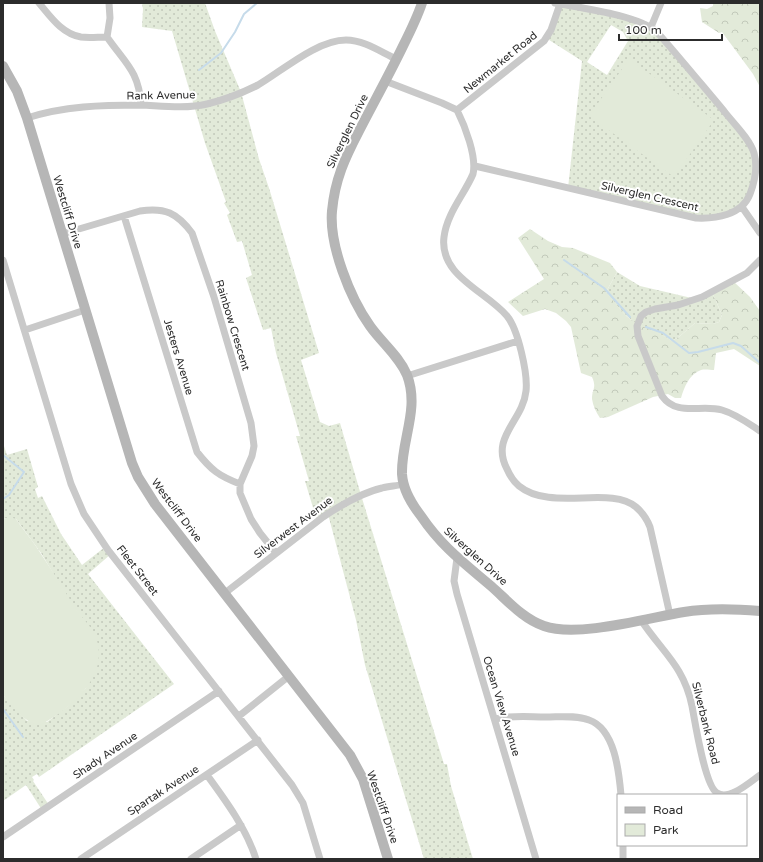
<svg xmlns="http://www.w3.org/2000/svg" width="763" height="862" viewBox="0 0 763 862" font-family="'Varela Round',sans-serif">
	<style>
		.grass { fill: url(#grass-dots); fill-rule: evenodd }
		.forest { fill: url(#forest-crowns) }
		.park { fill: #e2ead9 }
		.lines { fill: none; stroke-linecap: round; stroke-linejoin: round }
		.stream { stroke: #c6dbea; stroke-width: 2 }
		.street { stroke: #c9c9c9; stroke-width: 7 }
		.secondary { stroke: #b6b6b6; stroke-width: 10 }
		.labels { text-anchor: middle; stroke-width: 4; stroke-linejoin: round; paint-order: stroke }
		.street-label { font-size: 11px; fill: #2c2c2c; stroke: #fff }
	</style>
	<defs>
		<pattern id="grass-dots" width="8" height="8" patternUnits="userSpaceOnUse"><rect width="8" height="8" fill="#e2ead9"/><path d="M2 2h.1M6 6h.1" fill="none" stroke="#c2c9ba" stroke-width="1.8" stroke-linecap="round"/></pattern>
		<pattern id="forest-crowns" width="20" height="18" patternUnits="userSpaceOnUse"><rect width="20" height="18" fill="#e2ead9"/><path d="M2 6a3 3 0 1 1 6 0M12 15a3 3 0 1 1 6 0" fill="none" stroke="#c2c9ba"/></pattern>
	</defs>
	<rect width="100%" height="100%" fill="#fff"/>
	<!-- grass -->
	<path class="grass" d="M142 3H205L215 31 241 92 259 159 269 188 319 353 301 360 320 422 329 426 340 423 361 495 444 764H447L451 786 473 859H424L365 665 356 620 328 514 317 521 305 481H309L296 436H300L276 353 271 328 263 330 246 278 252 275 242 241 237 242 227 215 230 213 224 203 226 202 205 143 172 31 142 27 143 9Z
		M561 4 647 24 744 137 756 164 744 205 710 219 568 188 582 61 546 38ZM611 25 623 32 628 41 607 75 587 62Z
		M617 272 640 286 696 299 712 292 722 315 719 322 713 324 695 323 680 336 672 341C659 332 641 329 629 318 620 311 613 300 606 292Z
		M3 443 7 455 27 449 38 487 35 489 38 498 42 496 61 534 82 565 105 547 111 554 88 574 174 684 39 777 37 774 32 777 34 780 33 781 49 805 42 810 26 785 3 801V695L27 721 47 722 68 706 86 688 91 629 74 608 41 553 16 519 6 518 3 519Z"/>
	<!-- forest -->
	<path class="forest" d="M713 3H760V87L753 74 722 32 719 33 702 22 700 8 707 9 713 6Z
		M530 229 548 241 562 247 573 248 610 263 617 272 606 292C614 300 621 312 630 319 643 328 659 332 672 341L680 336 695 323 713 324 719 322 722 315 712 292 733 281 750 297 760 311V366L734 349 716 353 714 370C710 370 705 369 701 370 689 374 684 388 681 398H675L668 394 653 397 608 417 600 418C596 412 593 406 592 399 592 389 597 388 592 377L581 373 571 327 566 321 556 313 545 309 523 316 508 302 544 279 518 238Z"/>
	<!-- park -->
	<path class="park" d="M629 59 714 120 674 177 589 116Z
		M6 518H12L16 519C24 531 34 542 41 554 52 570 62 587 72 603 79 616 93 626 97 641 108 678 69 710 40 725 24 723 13 707 3 695V519Z"/>
	<g class="lines">
		<!-- stream -->
		<path class="stream" d="M199 70 221 53 235 32 244 14 257 3
			M564 260 604 288 630 317
			M646 327 663 333 689 353 698 352 733 343 741 346 760 363
			M3 455 24 472 9 495 3 499
			M3 709 23 737"/>
		<!-- street -->
		<path class="street" d="M39 3C50 16 62 34 81 37 89 38 98 37 107 37
			M109 3 110 18 107 37C125 63 139 71 141 105
			M651 27 661 3
			M385 81 442 103 457 110C465 126 477 157 473 174 464 195 447 213 444 237 439 276 486 291 507 316 518 329 528 374 526 391 523 421 490 437 507 469 510 476 514 482 519 486 551 512 610 485 636 507 643 513 647 519 650 527L670 615
			M457 110 544 41 551 30 560 4
			M27 118C64 106 102 105 141 105 163 106 185 109 207 104 224 100 242 93 258 85 282 71 317 40 346 40 364 40 381 52 396 59
			M475 166 696 218C716 219 742 215 750 194 755 181 758 167 754 153 750 139 733 123 724 111 702 85 680 58 657 32 638 15 581 8 555 3
			M742 207 760 233
			M124 216 197 452C211 470 219 476 240 484
			M62 234 140 211C165 207 177 213 192 233L214 297 251 423 254 446 252 456 240 484V493L251 519 260 533 276 553
			M3 260 71 484 84 514 108 550 292 785 303 803 320 859
			M760 260 747 273 702 297 678 305 655 309 646 312 641 316 637 326 638 336 662 396C677 417 701 404 722 410 736 414 748 423 760 431
			M25 330 85 310
			M407 376 518 341
			M457 558 454 581 457 594 536 859
			M225 593 323 517C341 505 361 493 382 488 389 486 397 486 404 484
			M641 620C662 652 684 666 692 706 695 722 705 786 717 793 729 801 750 782 760 775
			M239 716 289 676
			M495 719C511 715 529 717 546 717 560 717 576 715 589 720 615 729 619 772 621 795
			M207 775C226 801 246 828 256 859
			M3 837 219 691
			M81 859 258 740
			M191 859 241 825
			M623 859V845"/>
		<!-- secondary -->
		<path class="secondary" d="M422 3C417 18 410 32 403 46 389 75 374 102 359 131 345 158 335 179 332 211 329 245 350 298 370 326 382 343 399 356 407 375 420 409 401 440 402 474 403 490 411 503 421 516 442 547 464 563 491 586 507 600 523 619 544 626 577 638 648 618 684 612 709 608 735 609 760 611
			M3 66 17 91 27 118 132 463 138 477 155 504 350 755 363 779 388 859"/>
	</g>
	<g class="labels">
		<!-- street labels -->
		<g class="street-label">
			<text transform="translate(500 62) rotate(-39)" y="4">Newmarket Road</text>
			<text transform="translate(161 95) rotate(-1)" y="4">Rank Avenue</text>
			<text transform="translate(347 131) rotate(-64)" y="4">Silverglen Drive</text>
			<text transform="translate(650 196) rotate(13)" y="4">Silverglen Crescent</text>
			<text transform="translate(68 212) rotate(73)" y="4">Westcliff Drive</text>
			<text transform="translate(233 325) rotate(73)" y="4">Rainbow Crescent</text>
			<text transform="translate(179 357) rotate(73)" y="4">Jesters Avenue</text>
			<text transform="translate(177 510) rotate(53)" y="4">Westcliff Drive</text>
			<text transform="translate(293 527) rotate(-37)" y="4">Silverwest Avenue</text>
			<text transform="translate(476 556) rotate(42)" y="4">Silverglen Drive</text>
			<text transform="translate(138 570) rotate(52)" y="4">Fleet Street</text>
			<text transform="translate(502 706) rotate(73)" y="4">Ocean View Avenue</text>
			<text transform="translate(706 723) rotate(76)" y="4">Silverbank Road</text>
			<text transform="translate(105 755) rotate(-34)" y="4">Shady Avenue</text>
			<text transform="translate(163 790) rotate(-33)" y="4">Spartak Avenue</text>
			<text transform="translate(383 807) rotate(71)" y="4">Westcliff Drive</text>
		</g>
	</g>
	<!-- border -->
	<rect width="763" height="862" fill="none" stroke="#2c2c2c" stroke-width="8"/>
	<!-- legend -->
	<rect x="617" y="794" width="130" height="52" fill="#ffffff" stroke="#ababab"/>
	<rect x="625" y="807" width="20" height="6" fill="#b6b6b6" stroke="#ababab"/>
	<text x="653" y="814" font-size="12" fill="#2c2c2c">Road</text>
	<rect x="625" y="824" width="20" height="12" fill="#e2ead9" stroke="#ababab"/>
	<text x="653" y="834" font-size="12" fill="#2c2c2c">Park</text>
	<!-- scale -->
	<path d="M619 34v6h103v-6" fill="none" stroke="#2c2c2c" stroke-width="2"/>
	<text x="625" y="34" font-size="12" fill="#2c2c2c" stroke="#ffffff" stroke-width="3" paint-order="stroke">100 m</text>
</svg>
